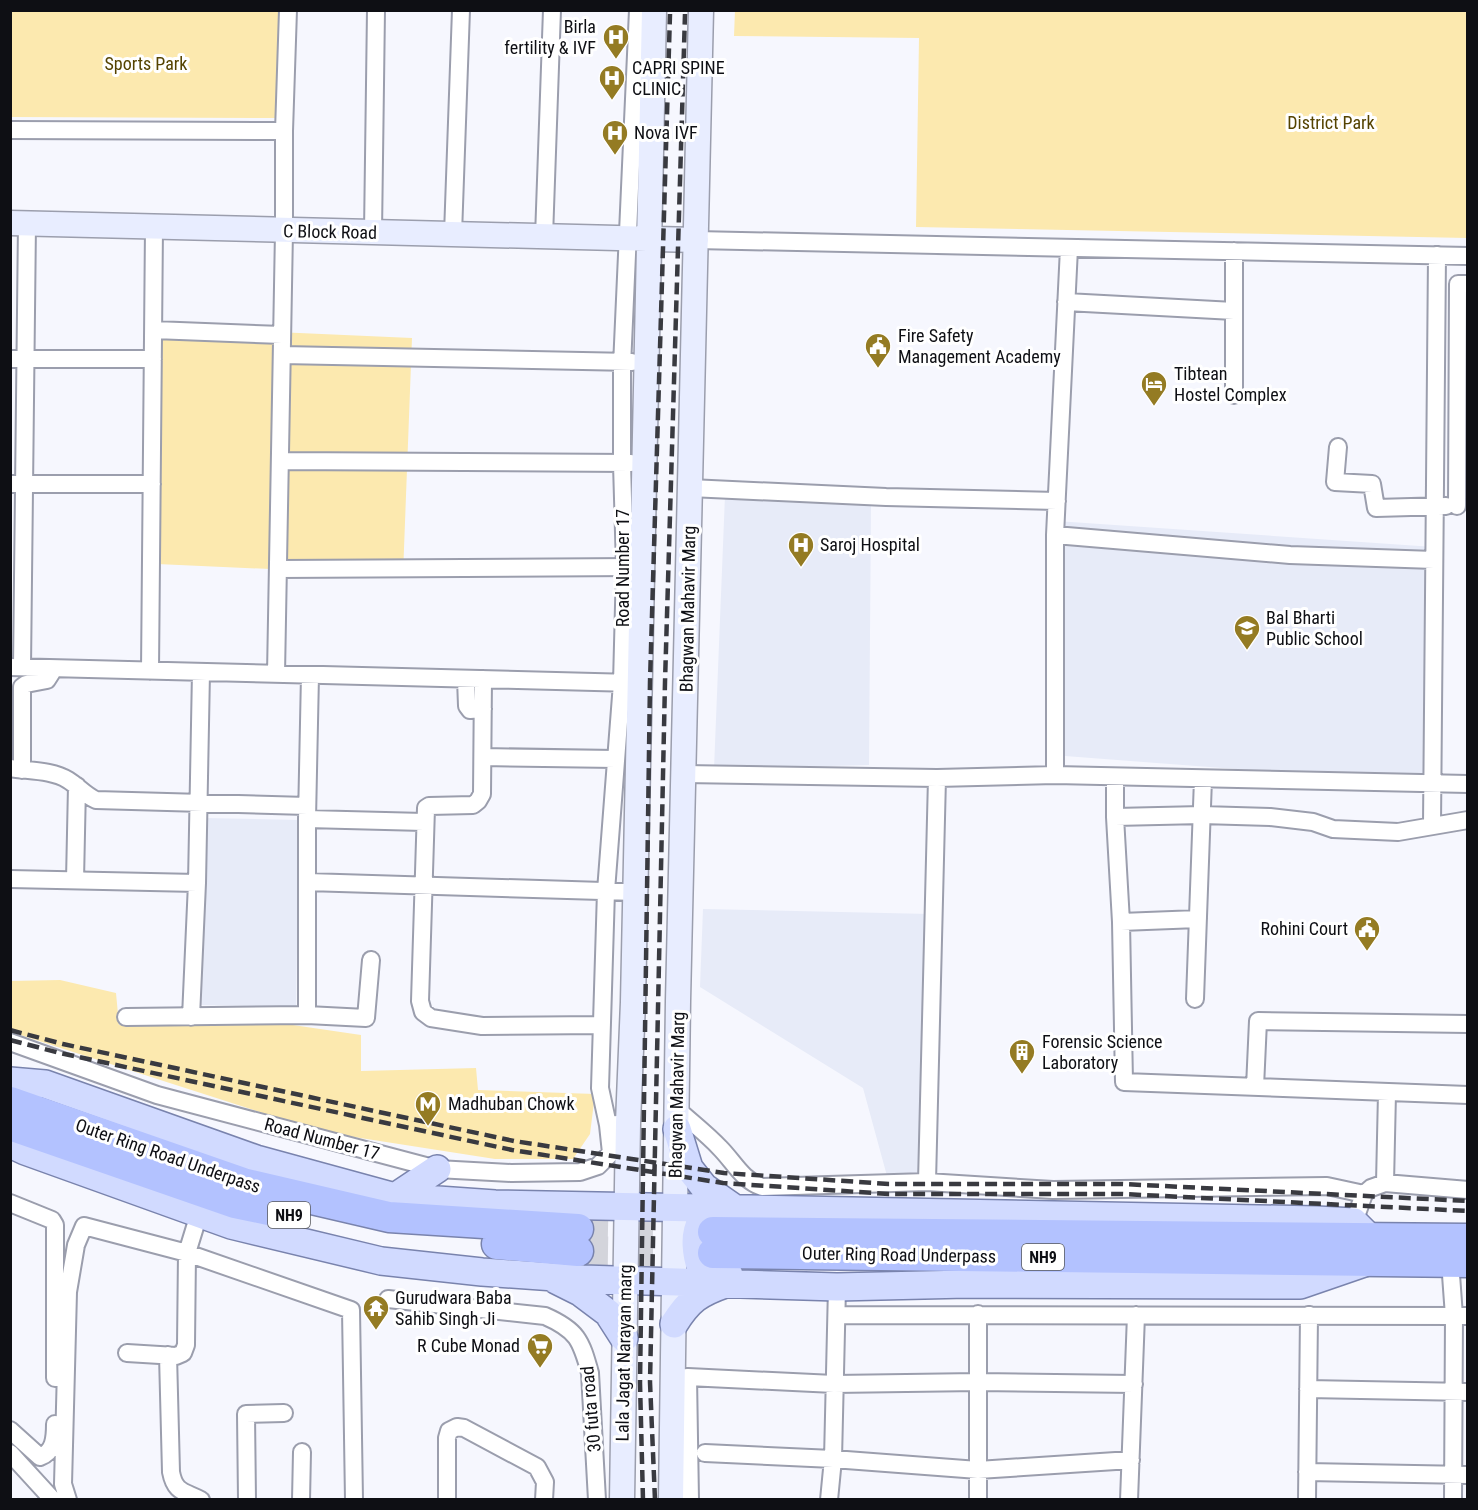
<svg xmlns="http://www.w3.org/2000/svg" width="1478" height="1510" viewBox="0 0 1478 1510" font-family="'Roboto Condensed',sans-serif">
	<style>
		.built { fill: #e7ebf8 }
		.green { fill: #fce9af }
		.lines { fill: none; stroke-linecap: round; stroke-linejoin: round }
		.highway-tunnel { stroke: #d3d4db; stroke-width: 30; stroke-dasharray: 30 15; stroke-linecap: butt }
		.street-casing { stroke: #9b9ead; stroke-width: 20 }
		.secondary-casing { stroke: #9b9ead; stroke-width: 27 }
		.primary-casing { stroke: #7983ad; stroke-width: 30 }
		.highway-casing { stroke: #7983ad; stroke-width: 33 }
		.street { stroke: #fff; stroke-width: 16 }
		.secondary { stroke: #e8edff; stroke-width: 24 }
		.primary { stroke: #d1daff; stroke-width: 27 }
		.highway { stroke: #b3c2ff; stroke-width: 30 }
		.rail { stroke: #393a40; stroke-width: 4.5; stroke-dasharray: 12 6; stroke-linecap: butt }
		.labels { text-anchor: middle; stroke-width: 6; stroke-linejoin: round; paint-order: stroke }
		.shield { fill: #fff; stroke: #56575a; stroke-width: 1.5 }
		.shield-label { font-size: 16px; font-weight: bold; fill: #0e0f14 }
		.poi-label { font-size: 18px; fill: #0e0f14; stroke: #fff; text-anchor: start }
		.park-label { font-size: 18px; fill: #554300; stroke: #fff }
		.street-label { font-size: 18px; fill: #0e0f14; stroke: #fff }
	</style>
	<rect width="100%" height="100%" fill="#f6f7fe"/>
	<!-- built -->
	<path class="built" d="M725 495 871 504 869 765 714 769Z
		M1056 521 1434 547 1431 784 1065 756Z
		M204 818 299 820 296 1007 201 1005Z
		M703 909 930 914 923 1180 887 1176 863 1088 700 987Z"/>
	<!-- green -->
	<path class="green" d="M735 10 1467 11V238L916 227 919 38 734 36Z
		M11 11H282L281 118 11 117Z
		M161 327 412 338 403 575 157 564Z
		M60 980 116 993 119 1025 286 1024 361 1035V1071L476 1068 478 1090 595 1094 590 1134 573 1159H495L322 1132 11 1032 10 981Z"/>
	<g class="lines">
		<!-- highway-tunnel -->
		<path class="highway-tunnel" d="M578 1229 704 1232
			M578 1251 704 1253"/>
		<!-- street casing -->
		<g class="street-casing">
			<path id="street" d="M10 130 284 131
				M373 232 376 10
				M453 234 461 10
				M544 237 552 10
				M696 240 1468 256
				M1234 251V395
				M1066 302 1234 311
				M154 330 282 335
				M282 355 632 362
				M10 359H153
				M1338 447 1335 482 1372 484 1376 508 1446 506
				M280 461 631 463
				M10 484H152
				M690 488 886 497 1057 501
				M1457 506 1458 284H1468
				M1055 535 1290 555 1434 560
				M278 569 635 567
				M10 667 633 683
				M22 667 27 223
				M150 671 154 227
				M276 674 284 231V131L288 10
				M466 679 467 706 470 710 483 709
				M483 679 482 794 478 801 473 805 429 806 426 808 420 1001 423 1012 431 1018 482 1026 602 1025
				M483 757 616 759
				M10 768C29 771 52 770 68 780 78 786 85 795 96 800L307 806
				M22 770V687L26 684 47 680 54 669
				M684 774 937 778 1055 775 1468 784
				M1055 775V535L1069 248
				M1115 817V777
				M307 819 424 822
				M1432 825 1437 255
				M10 879 197 883
				M75 880 77 786
				M307 882 635 892
				M1198 919 1121 922 1124 1082 1468 1095
				M1121 922 1115 817 1202 815 1270 817 1313 822 1333 829 1398 832 1468 820
				M1195 999 1203 779
				M307 1015V819L310 675
				M126 1017 307 1015 366 1018 371 960
				M191 1017 197 883 201 672
				M10 1042 157 1095 437 1169 511 1173 580 1172 598 1166 611 1153 608 1125 618 1124
				M1255 1087 1258 1021 1468 1024
				M677 1109C691 1122 707 1134 720 1148 734 1162 742 1180 762 1187L927 1182 1053 1190 1327 1186 1364 1194
				M608 1125 600 1088 606 891 622 683 625 567 622 464V366L638 10
				M927 1182 937 778
				M1385 1183 1387 1093
				M10 1203 52 1220 55 1225V1378
				M1354 1222 1364 1194 1371 1188 1385 1183 1468 1190
				M1450 1261 1454 1316 1453 1500
				M388 1299 545 1316C577 1330 581 1340 590 1373L597 1500
				M837 1315 1468 1316
				M127 1353 176 1356 183 1353 186 1345 187 1253 199 1214
				M168 1355 171 1472C175 1493 184 1491 201 1500
				M688 1377 690 1500
				M673 1379 688 1377 834 1384 978 1382 1134 1384
				M1308 1389 1468 1392
				M10 1430 40 1457C54 1452 55 1438 55 1424
				M10 1453 53 1500
				M705 1453 833 1459 978 1470 1131 1460
				M1307 1472 1468 1475
				M68 1500 63 1484 68 1292 76 1245 84 1226 187 1253 351 1310 354 1500
				M247 1500 246 1414 284 1413
				M301 1500 302 1452
				M447 1500V1438L449 1431 457 1427 464 1428 537 1467 545 1482 544 1500
				M829 1500 833 1459 837 1287
				M978 1500V1314
				M1129 1500 1136 1315
				M1307 1500 1309 1315"/>
		</g>
		<!-- secondary casing -->
		<g class="secondary-casing">
			<path id="secondary" d="M10 223 696 240
				M622 1500 628 1123 633 1002 654 10
				M671 1500 678 1001 701 10"/>
		</g>
		<!-- primary casing -->
		<g class="primary-casing">
			<path id="primary" d="M10 1081 45 1084 256 1159 395 1197 495 1204 1316 1220 1354 1222 1370 1238
				M677 1129 689 1168 704 1187 737 1210
				M10 1144 25 1151 231 1225 381 1261 482 1272 583 1279 837 1287 967 1284 1300 1285 1364 1263
				M395 1197 437 1169
				M729 1275 713 1274 701 1269C696 1255 693 1235 701 1222L730 1211
				M556 1280 580 1292 608 1313 624 1338
				M674 1324C689 1300 699 1293 725 1284"/>
		</g>
		<!-- highway casing -->
		<g class="highway-casing">
			<path id="highway" d="M10 1102 243 1183 389 1217 578 1229
				M10 1125 235 1203 278 1212
				M713 1232 1468 1239
				M497 1244 578 1251
				M713 1253 1468 1262"/>
		</g>
		<!-- street -->
		<use href="#street" class="street"/>
		<!-- secondary -->
		<use href="#secondary" class="secondary"/>
		<!-- primary -->
		<use href="#primary" class="primary"/>
		<!-- highway -->
		<use href="#highway" class="highway"/>
		<!-- rail -->
		<path class="rail" d="M10 1030 63 1044 514 1141 724 1173 889 1184H1122L1468 1201
			M10 1040 60 1053 512 1150 723 1183 889 1194H1122L1468 1211
			M643 1500 640 1383 650 682 670 14
			M655 1500 650 1382 665 682 685 14"/>
	</g>
	<!-- icons -->
	<defs>
		<g id="hospital-pin" transform="scale(1.35)"><path d="M0 17L-7.5 6A9.5 9.5 0 1 1 7.5 6Z" fill="#947b23" stroke="#fff"/><path d="M-5-5h3v3.5h4V-5h3V5h-3V1.5h-4V5h-3Z" fill="#fff"/></g>
		<g id="civic-pin" transform="scale(1.35)"><path d="M0 17L-7.5 6A9.5 9.5 0 1 1 7.5 6Z" fill="#947b23" stroke="#fff"/><path d="M-.6-6.5H3V-4.5H.6V-3L4-1V1h2V6H-6V1h2V-1L-.6-3ZM-1.2 2.5V6h2.4V2.5Z" fill="#fff"/></g>
		<g id="hotel-pin" transform="scale(1.35)"><path d="M0 17L-7.5 6A9.5 9.5 0 1 1 7.5 6Z" fill="#947b23" stroke="#fff"/><path d="M-6-4.5h1.5V1H6V5H4.5V3h-9V5H-6ZM-4 0a1.8 1.8 0 1 1 3.6 0ZM.5 0V-2.5h3Q6-2.5 6 0Z" fill="#fff"/></g>
		<g id="school-pin" transform="scale(1.35)"><path d="M0 17L-7.5 6A9.5 9.5 0 1 1 7.5 6Z" fill="#947b23" stroke="#fff"/><path d="M0-5L7-2L0 1L-7-2ZM-4 1L0 2.5L4 1V4Q0 6-4 4Z" fill="#fff"/></g>
		<g id="building-pin" transform="scale(1.35)"><path d="M0 17L-7.5 6A9.5 9.5 0 1 1 7.5 6Z" fill="#947b23" stroke="#fff"/><path d="M-4-6H4V6H1V3H-1V6H-4ZM-2.5-4.3h1.7v1.8h-1.7ZM.8-4.3h1.7v1.8H.8ZM-2.5-1h1.7V.8h-1.7ZM.8-1h1.7V.8H.8Z" fill="#fff"/></g>
		<g id="metro-pin" transform="scale(1.35)"><path d="M0 17L-7.5 6A9.5 9.5 0 1 1 7.5 6Z" fill="#947b23" stroke="#fff"/><path d="M-5.5 5V-5H-3L0 0L3-5H5.5V5H3V-.5L0 4L-3-.5V5Z" fill="#fff"/></g>
		<g id="temple-pin" transform="scale(1.35)"><path d="M0 17L-7.5 6A9.5 9.5 0 1 1 7.5 6Z" fill="#947b23" stroke="#fff"/><path d="M0-6L5-2H3V0L6.5 2.5H4V6H1.5V3h-3V6H-4V2.5H-6.5L-3 0V-2H-5Z" fill="#fff"/></g>
		<g id="supermarket-pin" transform="scale(1.35)"><path d="M0 17L-7.5 6A9.5 9.5 0 1 1 7.5 6Z" fill="#947b23" stroke="#fff"/><path d="M-6-5.5h2.5l.6 2H6L4.5 2H-2.5L-4.4-4H-6ZM-1.5 3.2a1.3 1.3 0 1 0 .1 0ZM3 3.2a1.3 1.3 0 1 0 .1 0Z" fill="#fff"/></g>
	</defs>
	<g fill-rule="evenodd">
		<use href="#hospital-pin" x="616" y="37"/>
		<use href="#hospital-pin" x="612" y="78"/>
		<use href="#hospital-pin" x="615" y="133"/>
		<use href="#civic-pin" x="878" y="346"/>
		<use href="#hotel-pin" x="1154" y="384"/>
		<use href="#hospital-pin" x="801" y="545"/>
		<use href="#school-pin" x="1247" y="628"/>
		<use href="#civic-pin" x="1367" y="929"/>
		<use href="#building-pin" x="1022" y="1052"/>
		<use href="#metro-pin" x="428" y="1104"/>
		<use href="#temple-pin" x="376" y="1308"/>
		<use href="#supermarket-pin" x="540" y="1346"/>
	</g>
	<g class="labels">
		<!-- shield labels -->
		<g class="shield">
			<rect x="268" y="1202" width="42" height="26" rx="4.5"/>
			<rect x="1022" y="1244" width="42" height="26" rx="4.5"/>
		</g>
		<g class="shield-label">
			<text x="289" y="1221">NH9</text>
			<text x="1043" y="1263">NH9</text>
		</g>
		<!-- poi labels -->
		<g class="poi-label">
			<text x="596" y="33" text-anchor="end">Birla<tspan x="596" dy="21">fertility &amp; IVF</tspan></text>
			<text x="632" y="74">CAPRI SPINE<tspan x="632" dy="21">CLINIC</tspan></text>
			<text x="634" y="139">Nova IVF</text>
			<text x="898" y="342">Fire Safety<tspan x="898" dy="21">Management Academy</tspan></text>
			<text x="1174" y="380">Tibtean<tspan x="1174" dy="21">Hostel Complex</tspan></text>
			<text x="820" y="551">Saroj Hospital</text>
			<text x="1266" y="624">Bal Bharti<tspan x="1266" dy="21">Public School</tspan></text>
			<text x="1348" y="935" text-anchor="end">Rohini Court</text>
			<text x="1042" y="1048">Forensic Science<tspan x="1042" dy="21">Laboratory</tspan></text>
			<text x="448" y="1110">Madhuban Chowk</text>
			<text x="395" y="1304">Gurudwara Baba<tspan x="395" dy="21">Sahib Singh Ji</tspan></text>
			<text x="520" y="1352" text-anchor="end">R Cube Monad</text>
		</g>
		<!-- park labels -->
		<g class="park-label">
			<text x="146" y="70">Sports Park</text>
			<text x="1331" y="129">District Park</text>
		</g>
		<!-- street labels -->
		<g class="street-label">
			<text transform="translate(330 232) rotate(1)" y="6">C Block Road</text>
			<text transform="translate(623 568) rotate(-90)" y="6">Road Number 17</text>
			<text transform="translate(688 609) rotate(-89)" y="6">Bhagwan Mahavir Marg</text>
			<text transform="translate(677 1095) rotate(-89)" y="6">Bhagwan Mahavir Marg</text>
			<text transform="translate(322 1139) rotate(15)" y="6">Road Number 17</text>
			<text transform="translate(168 1156) rotate(19)" y="6">Outer Ring Road Underpass</text>
			<text transform="translate(899 1255) rotate(1)" y="6">Outer Ring Road Underpass</text>
			<text transform="translate(624 1353) rotate(-89)" y="6">Lala Jagat Narayan marg</text>
			<text transform="translate(591 1409) rotate(-95)" y="6">30 futa road</text>
		</g>
	</g>
	<!-- border -->
	<rect width="1478" height="1510" fill="none" stroke="#0e0f14" stroke-width="24"/>
</svg>
